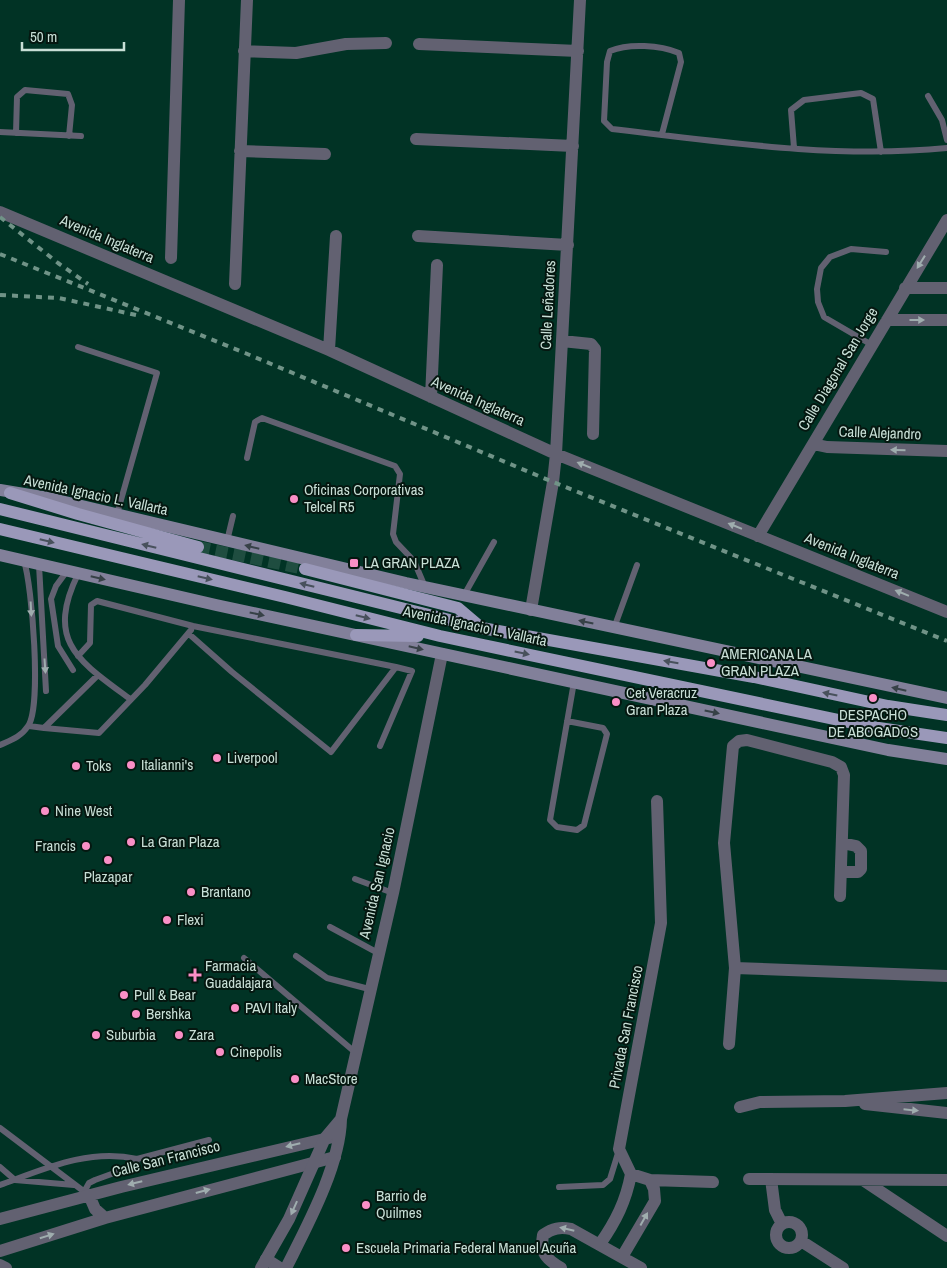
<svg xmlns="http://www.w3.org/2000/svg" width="947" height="1268" viewBox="0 0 947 1268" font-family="'Archivo Narrow',sans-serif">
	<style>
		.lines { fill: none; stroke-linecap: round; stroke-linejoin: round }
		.primary-tunnel { stroke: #1f4d40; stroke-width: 12; stroke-dasharray: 12 6; stroke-linecap: butt }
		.service { stroke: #626171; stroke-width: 6 }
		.minor { stroke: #626171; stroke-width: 12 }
		.tertiary { stroke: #626171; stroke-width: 12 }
		.secondary { stroke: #82809a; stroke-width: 12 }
		.primary { stroke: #9a98b9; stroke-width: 12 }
		.rail { stroke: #709387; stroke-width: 4; stroke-dasharray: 6 6; stroke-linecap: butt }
		.oneway { fill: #9fadae }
		.oneway2 { fill: #48515c }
		.oneway3 { fill: #374147 }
		.poi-dot { fill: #fa8fc6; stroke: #051710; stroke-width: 2 }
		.labels { text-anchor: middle; stroke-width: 4; stroke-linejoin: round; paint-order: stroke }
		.street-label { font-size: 15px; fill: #c8dfd6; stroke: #051710 }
		.poi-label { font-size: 15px; fill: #c8dfd6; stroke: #051710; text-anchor: start }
	</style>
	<rect width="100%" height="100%" fill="#013325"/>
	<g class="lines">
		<!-- primary-tunnel -->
		<path class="primary-tunnel" d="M198 547 305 569"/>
		<!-- service -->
		<path class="service" d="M928 96 942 120 947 140
			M0 132 81 136
			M16 133 17 97 25 90 68 94 72 105 69 136
			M662 134 681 62 679 53C660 45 629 43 610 51L607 62 604 121 612 129C722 142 836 159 947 148
			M794 148 791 110 804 100 861 93 873 99 881 152
			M872 345 824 317 818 302 817 289 821 268 830 257 851 249 886 252
			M78 347 157 373 117 514
			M247 458 255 422 262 418 395 466 400 474 393 534 396 542 414 561 425 587
			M227 541 233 516
			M39 565 46 691
			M67 571 56 586 51 599 58 646 73 670
			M78 574C45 642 79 661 130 699
			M463 597 494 542
			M614 628 637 565
			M78 656 90 643 91 605 97 601 193 626 396 667 331 752 232 672 189 634
			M567 721 603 728 607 734 584 825 577 830 557 827 550 820 574 682
			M29 726 44 728 98 675
			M44 728 99 733 145 685 191 630
			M0 745C11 740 21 737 28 726 42 707 32 585 24 561
			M380 746 412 671 396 667
			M355 879 393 893
			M330 927 378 953
			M296 956 327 978 369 989
			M244 958 356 1053
			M0 1128 86 1193
			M137 1159 209 1140
			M0 1167 15 1180 74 1185
			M0 1185C44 1169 89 1148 137 1159L136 1165 95 1180 89 1183 84 1192
			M559 1187 603 1185 610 1179 619 1150"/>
		<!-- minor -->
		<path class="minor" d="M419 44 578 51
			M244 51 296 53 346 44 386 43
			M416 139 573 146
			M240 151 325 154
			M0 212 329 350 556 454 947 612
			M418 236 568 245
			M171 258 179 0
			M235 284 247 0
			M905 288H947
			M887 320H947
			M562 341 591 344 595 349 593 434
			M329 350 336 236
			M431 397 437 265
			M813 444 827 447 947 451
			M758 536 947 220
			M531 610 553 482 556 454 580 0
			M657 801 661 923 619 1149 631 1174 650 1180 713 1182
			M841 872H858L861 869V851L856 846 842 843
			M735 968 947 976
			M729 1044 735 968 724 843 733 746 739 741 747 740 832 762 841 767 844 775 840 896
			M865 1104 947 1113
			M740 1107 760 1102 845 1101 947 1093
			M749 1179 947 1180
			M771 1179 775 1210 782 1224
			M863 1180 947 1236
			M89 1195 95 1209 105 1218
			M0 1219 121 1187 333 1137
			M776 1235a13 13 0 1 1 26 0a13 13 0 1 1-26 0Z
			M801 1241 843 1268
			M600 1244C616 1221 626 1201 631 1174
			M0 1251 105 1218 335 1157
			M622 1257 655 1201 654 1189 650 1180
			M266 1259 280 1268
			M0 1265 6 1268
			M561 1268C546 1259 540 1253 543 1235 553 1228 560 1227 571 1229L641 1268"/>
		<!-- tertiary -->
		<path class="tertiary" d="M261 1268 289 1219 325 1138 341 1119
			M286 1268C307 1226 340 1166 341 1119L393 893 442 654"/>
		<!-- secondary -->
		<path class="secondary" d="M0 490 48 498 406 583 947 698
			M0 555 216 605 888 750 947 759"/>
		<!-- primary -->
		<path class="primary" d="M10 493 78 514 198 547
			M0 509 482 628 754 677 888 706 947 715
			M0 529 285 597 440 636 872 727 947 738
			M305 569 458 608 478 625
			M356 635 418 636"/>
		<!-- rail -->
		<path class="rail" d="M0 217 58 263 88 284
			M0 254 245 353 553 482 947 641
			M0 295 59 298 136 315"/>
	</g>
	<!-- one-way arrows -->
	<defs><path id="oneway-solid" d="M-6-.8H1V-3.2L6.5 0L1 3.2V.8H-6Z" transform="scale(1.25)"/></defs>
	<g class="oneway">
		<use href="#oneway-solid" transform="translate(921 262) rotate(122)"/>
		<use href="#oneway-solid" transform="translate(917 320)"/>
		<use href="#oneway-solid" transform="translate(898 450) rotate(-178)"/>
		<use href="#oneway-solid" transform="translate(584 465) rotate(-158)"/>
		<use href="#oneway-solid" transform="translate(735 526) rotate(-158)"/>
		<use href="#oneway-solid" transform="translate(902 593) rotate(-158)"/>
		<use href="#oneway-solid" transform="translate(31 609) rotate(87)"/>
		<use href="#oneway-solid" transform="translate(45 666) rotate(86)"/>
		<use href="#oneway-solid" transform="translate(911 1110) rotate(6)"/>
		<use href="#oneway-solid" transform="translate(293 1145) rotate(166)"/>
		<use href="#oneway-solid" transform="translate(135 1183) rotate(166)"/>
		<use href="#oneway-solid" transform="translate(203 1191) rotate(-15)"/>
		<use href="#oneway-solid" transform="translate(294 1208) rotate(114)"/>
		<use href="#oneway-solid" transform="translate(644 1219) rotate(-61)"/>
		<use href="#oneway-solid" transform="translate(567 1229) rotate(-167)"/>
		<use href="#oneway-solid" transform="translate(47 1236) rotate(-17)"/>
	</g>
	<g class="oneway2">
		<use href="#oneway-solid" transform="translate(47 541) rotate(14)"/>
		<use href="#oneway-solid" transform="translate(149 546) rotate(-166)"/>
		<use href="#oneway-solid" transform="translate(205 578) rotate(13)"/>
		<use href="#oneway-solid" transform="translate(307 585) rotate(-166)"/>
		<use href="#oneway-solid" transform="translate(363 617) rotate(14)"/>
		<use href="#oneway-solid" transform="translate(522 653) rotate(12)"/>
		<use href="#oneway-solid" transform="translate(671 662) rotate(-170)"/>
		<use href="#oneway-solid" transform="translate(830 694) rotate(-168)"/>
	</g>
	<g class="oneway3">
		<use href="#oneway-solid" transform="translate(252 547) rotate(-166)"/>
		<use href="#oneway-solid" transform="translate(98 578) rotate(13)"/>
		<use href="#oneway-solid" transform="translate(257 614) rotate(12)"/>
		<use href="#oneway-solid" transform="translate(586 622) rotate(-168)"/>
		<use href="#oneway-solid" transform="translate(416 648) rotate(13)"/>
		<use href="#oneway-solid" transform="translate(899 689) rotate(-167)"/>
		<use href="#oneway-solid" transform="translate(712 712) rotate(12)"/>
	</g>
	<!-- markers -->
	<g class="poi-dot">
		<circle cx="294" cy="499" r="5"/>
		<rect x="349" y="558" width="10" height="10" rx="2.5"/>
		<circle cx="711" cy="663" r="5"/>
		<circle cx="873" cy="698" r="5"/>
		<circle cx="616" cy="702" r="5"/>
		<circle cx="217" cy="758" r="5"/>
		<circle cx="131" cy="765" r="5"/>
		<circle cx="76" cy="766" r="5"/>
		<circle cx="45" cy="811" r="5"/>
		<circle cx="131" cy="842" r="5"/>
		<circle cx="86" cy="846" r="5"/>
		<circle cx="108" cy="860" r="5"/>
		<circle cx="191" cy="892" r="5"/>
		<circle cx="167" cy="920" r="5"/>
		<path d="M192.5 967.5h5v5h5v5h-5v5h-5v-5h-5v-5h5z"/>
		<circle cx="124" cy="995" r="5"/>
		<circle cx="235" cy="1008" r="5"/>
		<circle cx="136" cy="1014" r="5"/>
		<circle cx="96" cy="1035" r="5"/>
		<circle cx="179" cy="1035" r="5"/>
		<circle cx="220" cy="1052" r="5"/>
		<circle cx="295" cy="1079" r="5"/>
		<circle cx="366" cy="1205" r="5"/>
		<circle cx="346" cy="1248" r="5"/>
	</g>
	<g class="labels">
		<!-- street labels -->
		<g class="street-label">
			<text transform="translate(107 239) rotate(23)" y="5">Avenida Inglaterra</text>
			<text transform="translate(548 305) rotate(-87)" y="5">Calle Leñadores</text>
			<text transform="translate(838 369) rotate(-59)" y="5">Calle Diagonal San Jorge</text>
			<text transform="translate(478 401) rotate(24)" y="5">Avenida Inglaterra</text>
			<text transform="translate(880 433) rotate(2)" y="5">Calle Alejandro</text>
			<text transform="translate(96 495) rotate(12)" y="5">Avenida Ignacio L. Vallarta</text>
			<text transform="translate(852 556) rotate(22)" y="5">Avenida Inglaterra</text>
			<text transform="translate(475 626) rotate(12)" y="5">Avenida Ignacio L. Vallarta</text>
			<text transform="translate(377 883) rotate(-77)" y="5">Avenida San Ignacio</text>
			<text transform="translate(626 1027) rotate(-79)" y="5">Privada San Francisco</text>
			<text transform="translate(166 1159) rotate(-14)" y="5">Calle San Francisco</text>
		</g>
		<!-- poi labels -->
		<g class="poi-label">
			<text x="304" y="495">Oficinas Corporativas<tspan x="304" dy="17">Telcel R5</tspan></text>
			<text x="364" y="568">LA GRAN PLAZA</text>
			<text x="721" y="659">AMERICANA LA<tspan x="721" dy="17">GRAN PLAZA</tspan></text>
			<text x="626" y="698">Cet Veracruz<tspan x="626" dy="17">Gran Plaza</tspan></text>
			<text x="873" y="720" text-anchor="middle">DESPACHO<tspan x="873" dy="17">DE ABOGADOS</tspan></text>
			<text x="227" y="763">Liverpool</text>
			<text x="141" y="770">Italianni's</text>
			<text x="86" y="771">Toks</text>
			<text x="55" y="816">Nine West</text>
			<text x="141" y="847">La Gran Plaza</text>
			<text x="76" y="851" text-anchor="end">Francis</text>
			<text x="108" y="882" text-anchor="middle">Plazapar</text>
			<text x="201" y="897">Brantano</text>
			<text x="177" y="925">Flexi</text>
			<text x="205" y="971">Farmacia<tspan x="205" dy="17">Guadalajara</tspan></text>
			<text x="134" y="1000">Pull &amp; Bear</text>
			<text x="245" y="1013">PAVI Italy</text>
			<text x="146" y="1019">Bershka</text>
			<text x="106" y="1040">Suburbia</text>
			<text x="189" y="1040">Zara</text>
			<text x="230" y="1057">Cinepolis</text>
			<text x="305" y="1084">MacStore</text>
			<text x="376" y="1201">Barrio de<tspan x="376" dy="17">Quilmes</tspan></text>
			<text x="356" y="1253">Escuela Primaria Federal Manuel Acuña</text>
		</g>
	</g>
	<!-- scale -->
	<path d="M22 42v8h102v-8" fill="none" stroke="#c8dfd6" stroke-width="2.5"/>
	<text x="30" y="42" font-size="15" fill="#c8dfd6" stroke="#051710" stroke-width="4" paint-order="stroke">50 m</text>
</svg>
